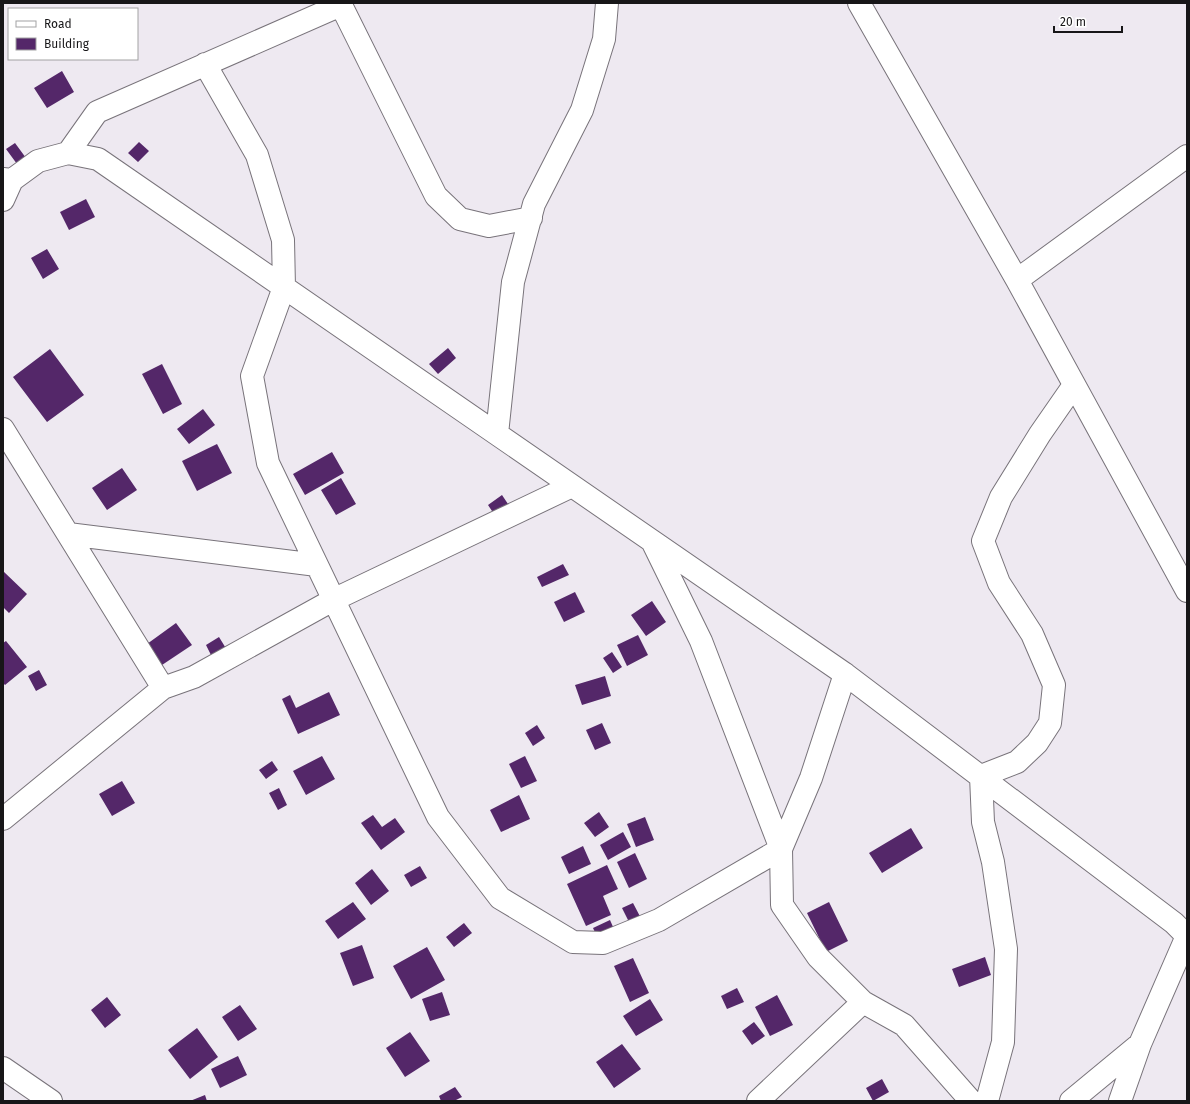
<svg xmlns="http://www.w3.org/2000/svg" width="1190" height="1104" viewBox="0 0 1190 1104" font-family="'Fira Sans',sans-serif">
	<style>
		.building { fill: #542769 }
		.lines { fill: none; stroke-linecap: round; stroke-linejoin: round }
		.minor-casing { stroke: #78737a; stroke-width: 24 }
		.minor { stroke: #fff; stroke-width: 22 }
	</style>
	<rect width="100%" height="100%" fill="#eee9f1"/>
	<!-- building -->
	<path class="building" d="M62 71 74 92 47 108 34 88Z
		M139 142 149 151 138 162 128 153Z
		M15 143 26 158 17 164 6 149Z
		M86 199 95 217 69 230 60 212Z
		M47 249 59 269 43 279 31 258Z
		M448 348 456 358 438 374 429 364Z
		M50 349 84 395 47 422 13 377Z
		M162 364 182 404 163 414 142 374Z
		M203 409 215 425 189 444 177 429Z
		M217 444 232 473 197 491 182 461Z
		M332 452 344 473 305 495 293 474Z
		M122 468 137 490 107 510 92 488Z
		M341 478 356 504 336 515 321 490Z
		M502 495 510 507 496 517 488 505Z
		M563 564 569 575 542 587 537 577Z
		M3 571 27 594 9 613 3 607Z
		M575 592 585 612 564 622 554 602Z
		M652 601 666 622 646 636 631 615Z
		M176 623 192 645 162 665 147 644Z
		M638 635 648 655 627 666 617 645Z
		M219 637 227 650 213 659 206 645Z
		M6 641 27 667 5 685 3 683V643Z
		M612 652 622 667 613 673 603 658Z
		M39 670 47 685 36 691 28 676Z
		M605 676 611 696 582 705 575 685Z
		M329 692 340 715 298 734 282 699 290 695 296 708Z
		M602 723 611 743 595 750 586 730Z
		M537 725 545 738 533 746 525 733Z
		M322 756 335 779 306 795 293 771Z
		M525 756 537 781 521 788 509 764Z
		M272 761 278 770 266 779 259 770Z
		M122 781 135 803 112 816 99 794Z
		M279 788 287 805 278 810 269 793Z
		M519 795 530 819 501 832 490 810Z
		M599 812 609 827 595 837 584 823Z
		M373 815 382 827 395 818 405 832 381 850 361 823Z
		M645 817 654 840 636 847 627 824Z
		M911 828 923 848 882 873 869 853Z
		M623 832 631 847 608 860 600 845Z
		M583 846 591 864 569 874 561 857Z
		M635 853 647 879 629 888 617 862Z
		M607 865 618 889 603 896 611 915 586 926 567 884Z
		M420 866 427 878 411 887 404 875Z
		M372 869 389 891 371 905 355 883Z
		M353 902 366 919 338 939 325 921Z
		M829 902 848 941 826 952 807 913Z
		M633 903 645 926 634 932 622 908Z
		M610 920 617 936 600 943 593 928Z
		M464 923 472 933 454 947 446 937Z
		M362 945 374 978 353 986 340 953Z
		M427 947 445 980 411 999 393 966Z
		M985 957 991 975 959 987 952 969Z
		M633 958 649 993 630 1002 614 966Z
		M737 988 744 1002 727 1009 721 996Z
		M442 992 450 1015 430 1021 422 999Z
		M777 995 793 1025 770 1036 755 1007Z
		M107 997 121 1015 105 1028 91 1010Z
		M650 999 663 1020 636 1036 623 1016Z
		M240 1005 257 1029 238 1041 222 1017Z
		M754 1022 765 1036 752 1045 742 1031Z
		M197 1028 218 1057 190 1079 168 1050Z
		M410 1032 430 1061 405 1077 386 1048Z
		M622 1044 641 1069 614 1088 596 1062Z
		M238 1056 247 1075 220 1088 211 1069Z
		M882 1079 889 1092 873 1101 866 1088Z
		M455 1087 462 1097 454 1101H441L439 1096Z
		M205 1095 207 1101H190Z"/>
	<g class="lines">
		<!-- minor casing -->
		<g class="minor-casing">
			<path id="minor" d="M340 3 436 196 460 219 489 226 531 218
				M859 3 1017 280 1187 591
				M205 64 257 155 283 240 284 287 252 376 268 463 438 817 500 898 573 942 603 943 659 920 781 849 701 641 652 541
				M68 153 97 112 341 5
				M3 179 12 180 38 161 68 153 98 159 845 674 1174 923 1187 936
				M3 200 12 180
				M1017 280 1187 156
				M3 429 163 688
				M497 434 513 282 534 204 582 110 604 39 607 3
				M68 534 317 565
				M3 819 163 688 194 677 333 600 572 486
				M863 1002 904 1025 971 1101
				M3 1068 51 1101
				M758 1101 863 1002 818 957 782 905 781 849 811 778 845 674
				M987 1101 1003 1042 1006 949 993 862 983 822 981 776 1017 762 1037 743 1050 723 1054 685 1032 634 999 583 983 541 1001 497 1040 434 1074 385
				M1071 1101 1140 1044
				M1120 1101 1140 1044 1187 936"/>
		</g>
		<!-- minor -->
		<use href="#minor" class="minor"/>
	</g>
	<!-- border -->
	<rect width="1190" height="1104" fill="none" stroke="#171618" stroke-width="8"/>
	<!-- legend -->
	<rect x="8" y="8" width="130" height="52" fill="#ffffff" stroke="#a2a2a3"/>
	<rect x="16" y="21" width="20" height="6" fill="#ffffff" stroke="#a2a2a3"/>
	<text x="44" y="28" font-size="12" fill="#171618">Road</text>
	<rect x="16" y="38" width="20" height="12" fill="#542769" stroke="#a2a2a3"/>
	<text x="44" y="48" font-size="12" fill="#171618">Building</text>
	<!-- scale -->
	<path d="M1054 26v6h68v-6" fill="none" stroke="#171618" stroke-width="2"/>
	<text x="1060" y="26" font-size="12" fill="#171618" stroke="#ffffff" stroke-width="3" paint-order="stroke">20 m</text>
</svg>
